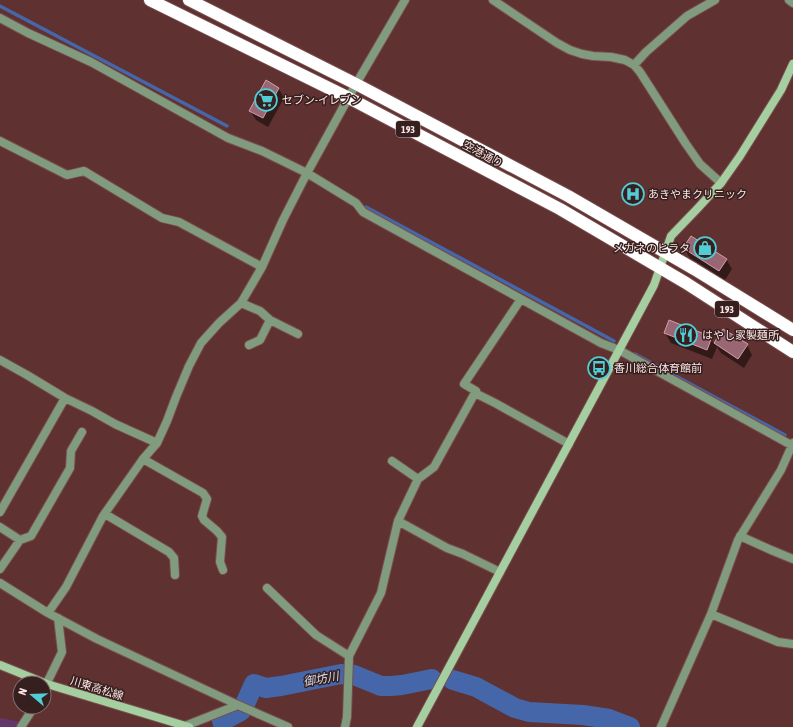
<svg xmlns="http://www.w3.org/2000/svg" width="793" height="727" viewBox="0 0 793 727" font-family="'Asap Condensed','Noto Sans JP',sans-serif">
	<style>
		.green { fill: #64386a }
		.shadow { fill: #0007 }
		.lines { fill: none; stroke-linecap: round; stroke-linejoin: round }
		.stream { stroke: #4567a9; stroke-width: 3.5 }
		.river { stroke: #4567a9; stroke-width: 20 }
		.building { fill: #996774; stroke: #d49fac }
		.street-casing { stroke: #784e4d; stroke-width: 10 }
		.secondary-casing { stroke: #784e4d; stroke-width: 10 }
		.highway-casing { stroke: #784e4d; stroke-width: 14 }
		.street { stroke: #819b7f; stroke-width: 8 }
		.secondary { stroke: #a5cea1; stroke-width: 8 }
		.highway { stroke: #fff; stroke-width: 12 }
		.labels { text-anchor: middle; stroke-width: 3; stroke-linejoin: round; paint-order: stroke }
		.shield { fill: #36201f; stroke: #c1aaa9; stroke-width: 1 }
		.shield-label { font-size: 10px; font-weight: bold; fill: #fde5e4 }
		.poi-label { font-size: 11px; fill: #fde5e4; stroke: #36201f; text-anchor: start }
		.street-label { font-size: 11px; fill: #fde5e4; stroke: #36201f }
		.water-label { font-size: 12px; font-style: italic; fill: #d1dbee; stroke: #36201f }
	</style>
	<rect width="100%" height="100%" fill="#5f3130"/>
	<!-- green -->
	<path class="green" d="M0 718 21 722 18 727H0Z"/>
	<!-- shadow -->
	<path class="shadow" d="M279 89 284 98 268 127 256 120 250 111Z
		M684 248 726 259 732 269 725 280 690 258Z
		M723 330 747 345 752 355 744 368 721 353 717 347 712 359 671 343 665 333 711 338 714 344Z"/>
	<g class="lines">
		<!-- stream -->
		<path class="stream" d="M0 6 227 126
			M366 207 614 341
			M635 354 785 435"/>
		<!-- river -->
		<path class="river" d="M453 680 476 687 515 708 529 712 583 715 609 719 630 727
			M245 704 254 684 266 688 281 686 341 674 354 675 381 686H391L402 685 432 679
			M222 721 241 711"/>
	</g>
	<!-- building -->
	<path class="building" d="M266 80 279 88 263 118 249 111Z
		M691 236 727 259 719 271 683 248Z
		M669 320 712 337 707 350 664 333Z
		M723 329 748 344 738 359 714 343Z"/>
	<g class="lines">
		<!-- street casing -->
		<g class="street-casing">
			<path id="street" d="M493 0 557 43 570 50 582 54 593 56 611 57 625 60 634 65 640 72 686 144 700 164 721 183
				M789 0 793 3
				M0 18 28 33 91 62 228 138 262 151 307 173 356 203 363 212 601 343 619 350 793 446
				M634 65 646 52 687 16 715 0
				M0 141 67 175 84 171 162 218 179 222 262 267
				M241 303 260 311 270 320 298 334
				M249 345 260 340 270 320
				M0 360 27 375 65 398 92 411 115 424 157 443
				M475 393 495 403 569 444
				M143 459 203 493 207 499 202 516 204 520 217 531 222 537 220 562 223 570
				M392 461 418 479
				M0 512 65 398
				M105 514 169 552 174 558 175 575
				M398 521 447 548 463 554 500 572
				M0 527 20 540
				M740 536 771 550 793 559
				M0 569 20 540 31 536 70 468 71 451 82 432
				M0 583 48 613 97 639 238 705 288 727
				M267 588 316 635 349 656
				M48 613 66 587 103 516 143 459 157 443 167 421 176 397 189 366 201 343 219 323 241 303 262 267 283 220 307 173 356 84 405 0
				M711 614 778 642 793 644
				M44 689 62 652 58 618
				M21 727 34 707
				M185 727V726L238 705
				M345 727 347 717 349 656 381 593 398 521 418 479 434 467 476 391 464 384 521 299
				M661 727 711 614 738 540 781 470 793 443"/>
		</g>
		<!-- secondary casing -->
		<g class="secondary-casing">
			<path id="secondary" d="M0 665 47 684 189 727
				M417 727 654 285 671 236 697 209 721 183 740 156 781 90 793 64"/>
		</g>
		<!-- highway casing -->
		<g class="highway-casing">
			<path id="highway" d="M150 0 349 98 560 209 686 283 793 352
				M189 0 356 84 568 196 694 269 793 330"/>
		</g>
		<!-- street -->
		<use href="#street" class="street"/>
		<!-- secondary -->
		<use href="#secondary" class="secondary"/>
		<!-- highway -->
		<use href="#highway" class="highway"/>
	</g>
	<!-- icons -->
	<defs>
		<g id="supermarket-ring" transform="scale(1.15)"><circle r="9.5" fill="#36201f" stroke="#52ccd5" stroke-width="1.5"/><path d="M-6-5.5h2.5l.6 2H6L4.5 2H-2.5L-4.4-4H-6ZM-1.5 3.2a1.3 1.3 0 1 0 .1 0ZM3 3.2a1.3 1.3 0 1 0 .1 0Z" fill="#52ccd5"/></g>
		<g id="hospital-ring" transform="scale(1.15)"><circle r="9.5" fill="#36201f" stroke="#52ccd5" stroke-width="1.5"/><path d="M-5-5h3v3.5h4V-5h3V5h-3V1.5h-4V5h-3Z" fill="#52ccd5"/></g>
		<g id="shop-ring" transform="scale(1.15)"><circle r="9.5" fill="#36201f" stroke="#52ccd5" stroke-width="1.5"/><path d="M-5-2.5h2.3a2.7 3.5 0 0 1 5.4 0H5L5.5 6h-11ZM-1.5-2.5h3a1.5 2.3 0 0 0-3 0Z" fill="#52ccd5"/></g>
		<g id="restaurant-ring" transform="scale(1.15)"><circle r="9.5" fill="#36201f" stroke="#52ccd5" stroke-width="1.5"/><path d="M-5-6h1v4h1v-4h1v4h1v-4h1v5L-1.5 .5V6h-2V.5L-5-1ZM5-6V6H3V1.5H1.5Q1.5-4 5-6Z" fill="#52ccd5"/></g>
		<g id="bus-ring" transform="scale(1.15)"><circle r="9.5" fill="#36201f" stroke="#52ccd5" stroke-width="1.5"/><path d="M-5-6H5V4H4V6H2V4H-2V6H-4V4H-5ZM-3.5-4V0h7V-4ZM-3.5 1.2v1.5H-2V1.2ZM2 1.2v1.5H3.5V1.2Z" fill="#52ccd5"/></g>
	</defs>
	<g fill-rule="evenodd">
		<use href="#supermarket-ring" x="266" y="100"/>
		<use href="#hospital-ring" x="633" y="194"/>
		<use href="#shop-ring" x="705" y="248"/>
		<use href="#restaurant-ring" x="686" y="335"/>
		<use href="#bus-ring" x="599" y="368"/>
	</g>
	<g class="labels">
		<!-- shield labels -->
		<g class="shield">
			<rect x="396" y="121" width="24" height="16" rx="3"/>
			<rect x="715" y="301" width="24" height="16" rx="3"/>
		</g>
		<g class="shield-label">
			<text x="408" y="133">193</text>
			<text x="727" y="313">193</text>
		</g>
		<!-- poi labels -->
		<g class="poi-label">
			<text x="282" y="104">セブン-イレブン</text>
			<text x="648" y="198">あきやまクリニック</text>
			<text x="690" y="252" text-anchor="end">メガネのヒラタ</text>
			<text x="702" y="339">はやし家製麺所</text>
			<text x="614" y="372">香川総合体育館前</text>
		</g>
		<!-- street labels -->
		<g class="street-label">
			<text transform="translate(483 154) rotate(28)" y="4">空港通り</text>
			<text transform="translate(97 688) rotate(17)" y="4">川東高松線</text>
		</g>
		<!-- water labels -->
		<g class="water-label">
			<text transform="translate(321 679) rotate(-10)" y="4">御坊川</text>
		</g>
	</g>
	<!-- north arrow -->
	<g transform="translate(32 695) rotate(289)"><circle r="19" fill="#36201f" stroke="#866f6e"/>
	<path d="M0-3L7 15L0 10L-7 15Z" fill="#52ccd5"/>
	<text y="-6" font-size="11" font-weight="bold" text-anchor="middle" fill="#fde5e4">N</text>
	</g>
</svg>
